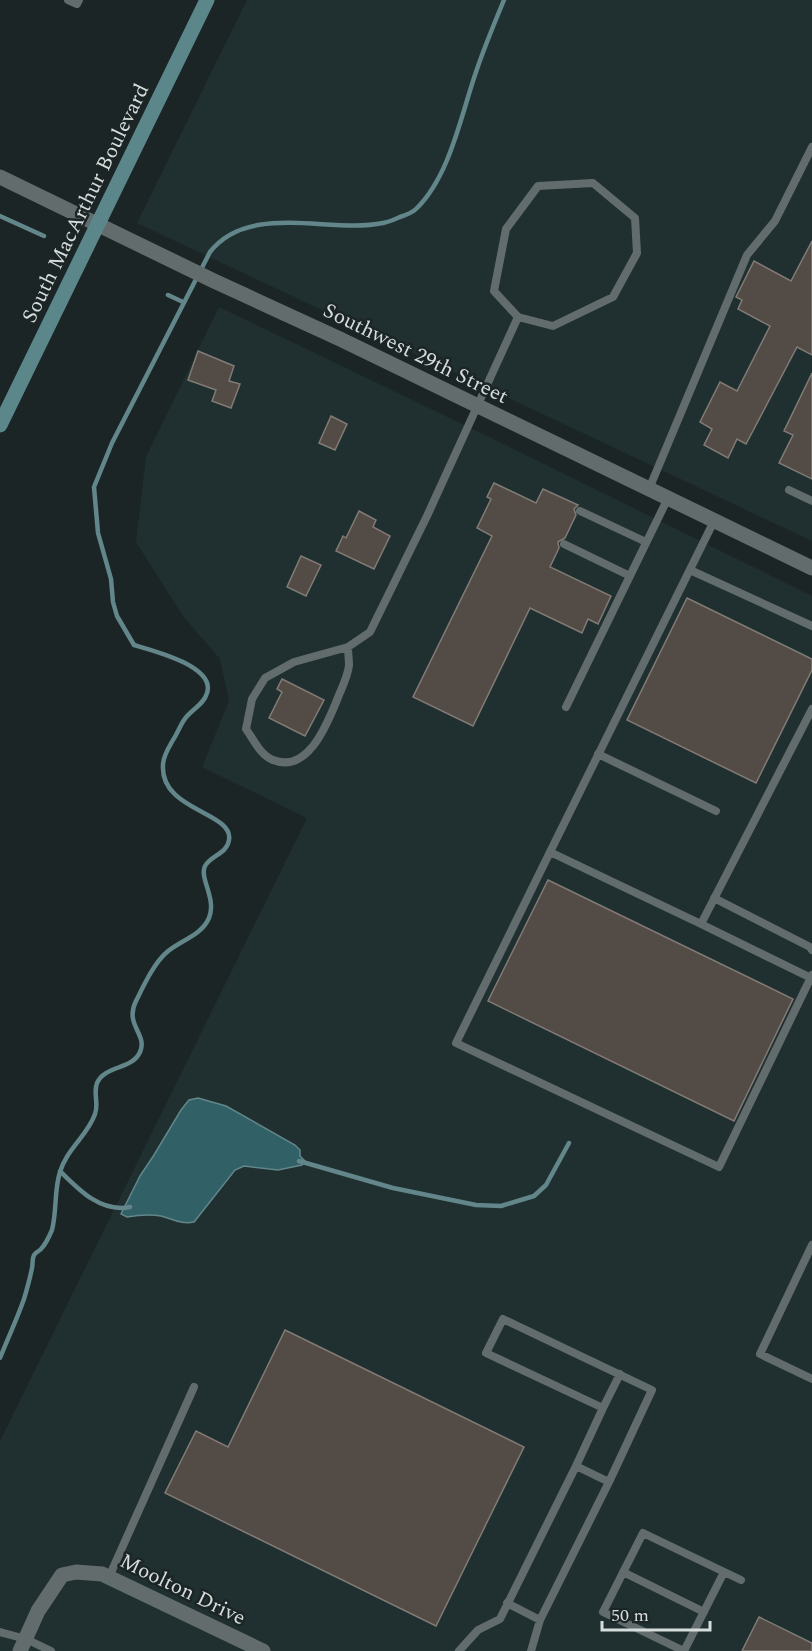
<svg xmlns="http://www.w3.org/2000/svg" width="812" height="1651" viewBox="0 0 812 1651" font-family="Spectral,serif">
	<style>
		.built { fill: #203031 }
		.water { fill: #316166; stroke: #628689; stroke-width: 1.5 }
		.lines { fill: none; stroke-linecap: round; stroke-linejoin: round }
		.stream { stroke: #628689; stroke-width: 4.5 }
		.building { fill: #524b46; stroke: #827b75; stroke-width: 1.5 }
		.service { stroke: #626c6d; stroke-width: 8 }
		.minor { stroke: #626c6d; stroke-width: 15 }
		.tertiary { stroke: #626c6d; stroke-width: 15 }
		.secondary { stroke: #5b878b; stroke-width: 15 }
		.labels { text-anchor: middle; stroke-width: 5; stroke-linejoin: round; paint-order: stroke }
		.street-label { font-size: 21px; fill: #d6dcdc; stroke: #1c2525 }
	</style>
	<rect width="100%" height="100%" fill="#1c2525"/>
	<!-- built -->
	<path class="built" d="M247 0H812V541L137 223Z
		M219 307 487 436 812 596V1651H0V1441L307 818 202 767 229 701 220 659 183 616 136 542 146 457Z"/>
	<!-- water -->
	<path class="water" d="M198 1098 226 1106 295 1145 300 1150V1156L305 1161 302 1165 278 1170 244 1166 235 1170 194 1222C182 1225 173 1219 161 1216 150 1214 138 1215 127 1217L121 1214 140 1176 154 1155 181 1110 189 1100Z"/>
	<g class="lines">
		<!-- stream -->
		<path class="stream" d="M0 216 44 236
			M168 295 183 302
			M299 1161 393 1188 476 1205 501 1206 534 1196 546 1185 569 1143
			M60 1171C79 1190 101 1213 130 1207
			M0 1358C8 1338 17 1319 24 1299 27 1289 30 1278 32 1268 33 1264 32 1259 34 1255 37 1251 37 1253 41 1249 46 1244 49 1237 52 1230 57 1211 54 1190 60 1172 66 1150 88 1135 95 1114 99 1104 93 1093 97 1083 105 1065 132 1070 140 1052 148 1034 124 1025 136 1001 144 985 154 963 167 952 181 940 201 936 209 918 217 899 199 878 205 866 211 855 227 854 229 840 234 812 160 811 163 765 163 756 169 747 173 740 177 734 180 726 184 720 190 710 204 705 207 693 216 666 151 650 134 645L117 616 113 602 111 579 98 533 94 487 112 443 210 252C249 202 330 234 383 223 389 222 395 219 400 217 406 215 412 213 416 209 450 176 461 115 476 72 484 48 494 24 504 0"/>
	</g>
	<!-- building -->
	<path class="building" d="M812 241V355L797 347 746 444 737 439 728 458 704 445 712 429 700 422 720 382 737 391 770 326 738 309 742 300 736 297 754 261 791 281Z
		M198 351 234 366 229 381 240 384 231 408 212 401 216 390 188 380Z
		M812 373V479L779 463 793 435 784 431Z
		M331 416 347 424 335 450 319 443Z
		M494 483 536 503 543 489 578 505 574 509 576 515 565 538 558 542 559 548 550 567 611 596 598 624 588 619 582 633 530 608 473 726 413 697 492 536 477 528 491 499 487 497Z
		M359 511 376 520 373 527 390 536 374 569 336 551 343 536 346 538Z
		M301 556 321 565 306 596 287 587Z
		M687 598 812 659V670L756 783 627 720Z
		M282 679 324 700 305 736 269 718 282 692 277 689Z
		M548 880 793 999 734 1121 488 1001Z
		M285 1330 524 1447 436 1626 165 1493 196 1431 228 1447Z
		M759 1617 812 1643V1651H742Z"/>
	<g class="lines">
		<!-- service -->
		<path class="service" d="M68 0 77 4 79 0
			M649 489 747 255 775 221 812 147
			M789 490 812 501
			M580 511 646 542
			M714 521 550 852 701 924 812 709
			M564 544 630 576
			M690 570 812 626
			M348 647C348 653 349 659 349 665 348 677 341 689 337 700 327 724 308 774 273 760 260 755 254 740 246 729L252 699 265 678 294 662 348 647 370 632 427 516 518 317 494 291 506 229 538 186 593 183 635 218 637 253 613 297 553 326 518 317
			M566 707 668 498
			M598 754 716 811
			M550 852 456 1043 719 1167 812 975
			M714 898 810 947 812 950
			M701 924 811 978
			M812 1245 760 1354 812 1379
			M603 1408 620 1374
			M576 1466 603 1408 486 1353 503 1319 652 1390 609 1482
			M623 1572 704 1612
			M109 1577 194 1387
			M507 1603 540 1620
			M0 1632 26 1639 51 1651
			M459 1651 478 1630 500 1619 576 1466 609 1482 540 1620 531 1651
			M684 1651 603 1612 643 1533 741 1580
			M684 1651 724 1572"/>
		<!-- minor -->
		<path class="minor" d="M20 1651 38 1611 62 1575 76 1572 102 1574 263 1651"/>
		<!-- tertiary -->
		<path class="tertiary" d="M0 177 214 281 340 339 812 568"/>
		<!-- secondary -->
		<path class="secondary" d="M0 425 207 0"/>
	</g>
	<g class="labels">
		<!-- street labels -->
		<g class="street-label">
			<text transform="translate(85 203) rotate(-64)" y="7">South MacArthur Boulevard</text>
			<text transform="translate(416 353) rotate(26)" y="7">Southwest 29th Street</text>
			<text transform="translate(183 1589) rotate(26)" y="7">Moolton Drive</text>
		</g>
	</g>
	<!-- scale -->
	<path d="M602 1621v9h108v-9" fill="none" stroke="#d6dcdc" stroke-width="3"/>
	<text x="611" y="1621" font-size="18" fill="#d6dcdc" stroke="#1c2525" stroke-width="4.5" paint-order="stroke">50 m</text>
</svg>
